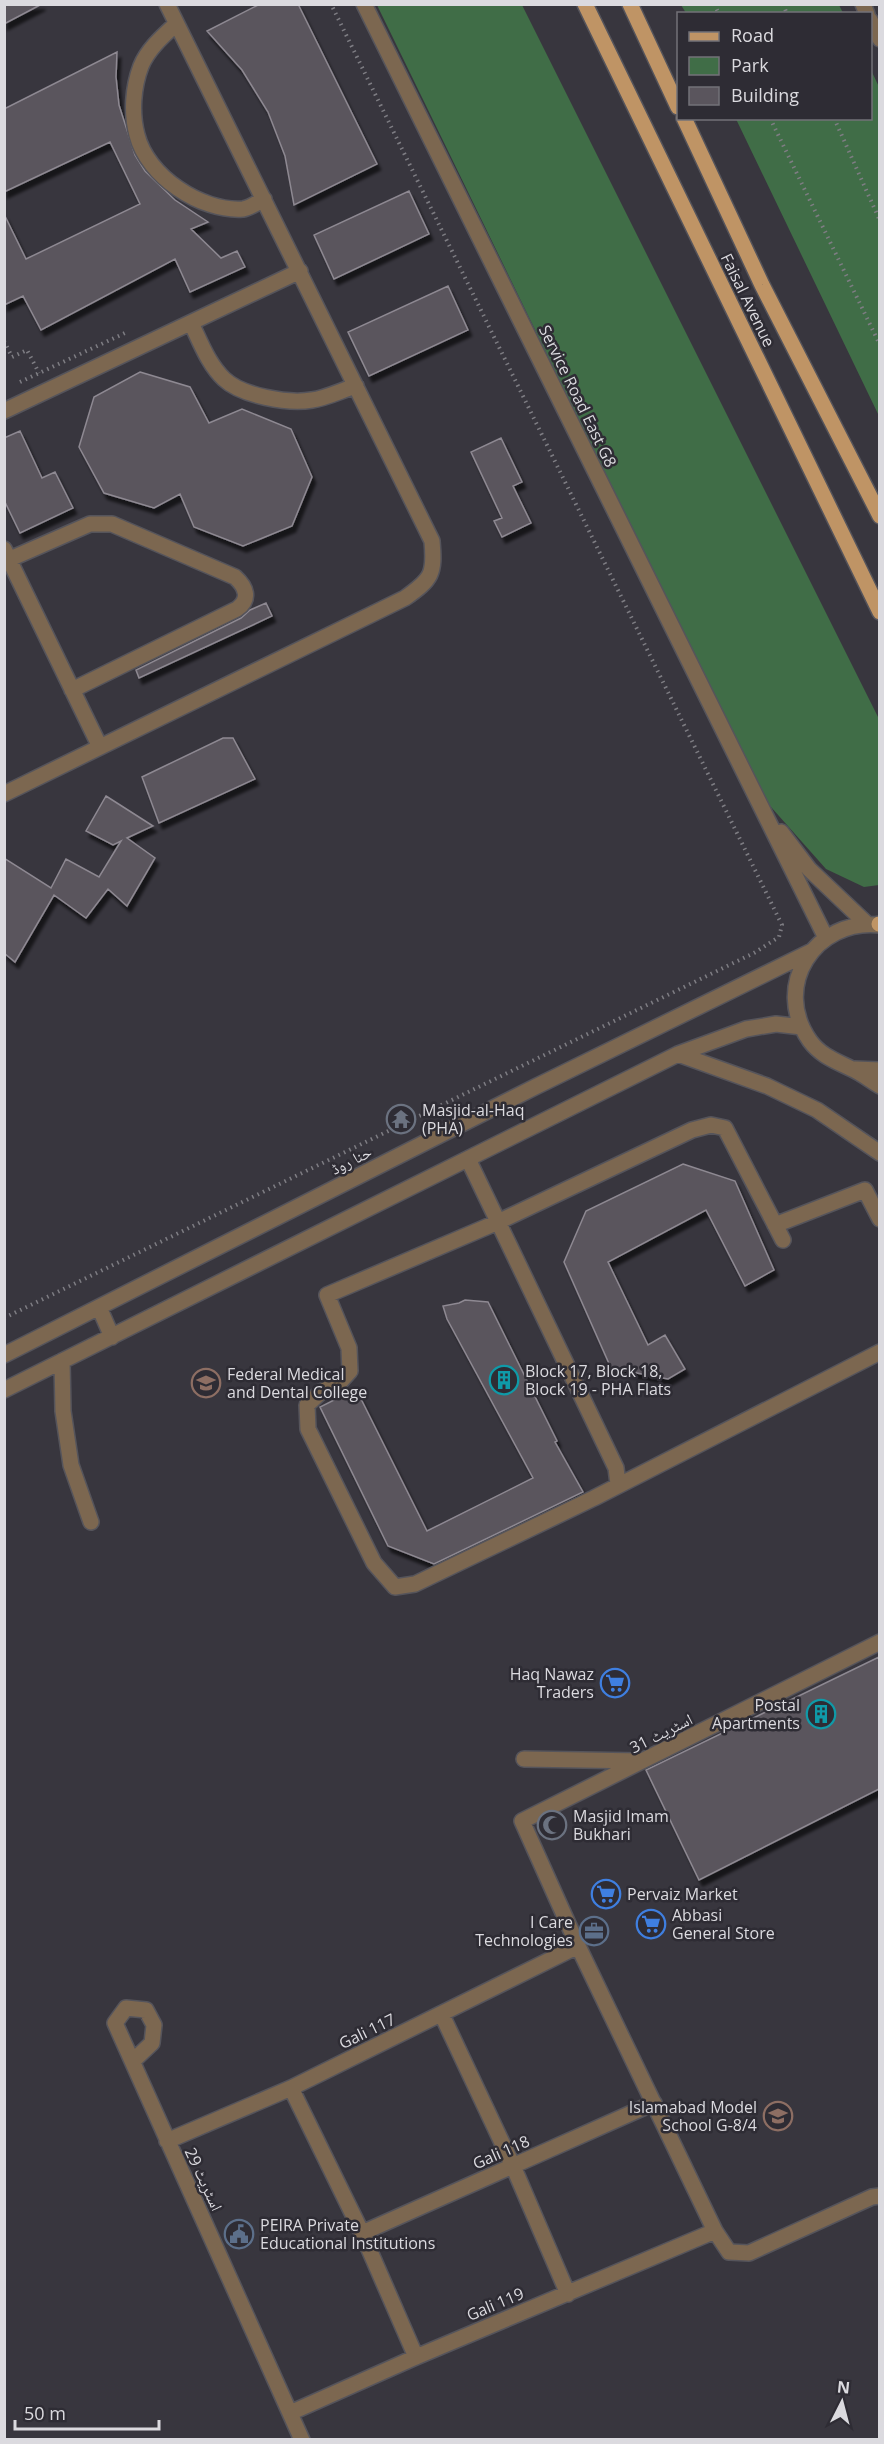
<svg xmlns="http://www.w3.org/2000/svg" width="884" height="2444" viewBox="0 0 884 2444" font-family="'Open Sans','Noto Naskh Arabic',sans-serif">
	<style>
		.green { fill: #406d47 }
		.building { fill: #5a555d; stroke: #8e8992; stroke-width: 1.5; filter: url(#shadow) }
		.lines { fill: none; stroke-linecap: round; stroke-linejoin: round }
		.minor-casing { stroke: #55545b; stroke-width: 18 }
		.major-casing { stroke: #55545b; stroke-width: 18 }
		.path { stroke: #7e7d83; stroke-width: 4; stroke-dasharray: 1.5 4.5; stroke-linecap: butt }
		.minor { stroke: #7c6750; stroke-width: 15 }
		.major { stroke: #bf9465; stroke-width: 15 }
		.labels { text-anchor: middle; stroke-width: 5; stroke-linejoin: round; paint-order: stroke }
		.street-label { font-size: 16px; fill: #dbdadf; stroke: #2e2c34 }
		.poi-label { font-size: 16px; fill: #dbdadf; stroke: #2e2c34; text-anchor: start }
	</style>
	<defs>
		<filter id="shadow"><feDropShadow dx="3.5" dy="6" stdDeviation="1.5" flood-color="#0009"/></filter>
	</defs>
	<rect width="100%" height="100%" fill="#38363e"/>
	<!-- green -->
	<path class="green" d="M377 5H522L879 719V885L864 887 826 869 763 798Z
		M681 5H839L843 13H686Z
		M871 70 880 89 879 416 736 119 870 118Z"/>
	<!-- building -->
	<path class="building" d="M4 4H42L4 24Z
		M260 4H298L377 164 294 205 285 156 268 112 242 70 207 31Z
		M117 52 116 77 119 105 135 155 145 171 175 200 208 222 191 229 221 258 237 251 245 267 190 292 175 259 41 330 23 296 4 305V214L26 259 140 204 110 142 4 192V109Z
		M409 191 429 234 334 279 314 235Z
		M448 286 468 330 369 376 348 332Z
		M140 372 190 387 209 423 242 409 291 429 312 477 292 526 243 546 194 527 180 494 154 508 104 493 79 447 94 397Z
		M20 431 42 478 55 472 73 508 20 533 4 500V438Z
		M501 438 522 482 513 486 531 523 502 537 494 521 502 518 471 452Z
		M266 603 272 616 139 678 136 670 241 618 250 610Z
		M223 738H233L255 779 159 823 142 777Z
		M106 796 153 826 127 838 155 858 127 906 108 889 86 918 54 895 15 962 4 953V858L51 888 66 859 99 877 121 841 113 845 86 831Z
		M683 1164 735 1181 774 1270 745 1286 706 1210 608 1262 648 1345 665 1335 685 1369 668 1379 611 1368 564 1262 586 1211Z
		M465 1300 488 1302 557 1441 555 1442 583 1492 434 1564 388 1546 320 1407 356 1389 427 1531 533 1478 447 1319 443 1306 459 1303Z
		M879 1657V1789L699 1880 646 1770Z"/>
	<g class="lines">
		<!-- minor casing -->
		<g class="minor-casing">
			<path id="minor" d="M364 4 826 938
				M863 4 867 14
				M870 20 880 39
				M176 24C163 36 148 49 141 66 133 87 131 113 137 135 147 176 201 212 243 209 250 208 258 202 264 199
				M191 323C200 341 208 364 224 379 242 396 288 404 312 400 327 398 342 390 356 386
				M4 411 300 271
				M4 549 100 747
				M10 559 90 524H112L235 577C246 587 251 599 237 609L72 690
				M4 794 405 598C432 579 435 574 432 541L167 4
				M781 832 809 869 867 924
				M880 925C815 918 771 986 810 1041 821 1056 836 1061 852 1069 861 1073 870 1080 880 1086
				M678 1054 767 1086 817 1110 880 1153
				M855 1069 880 1070
				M468 1159 616 1468 618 1484
				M775 1225 865 1190 880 1219
				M783 1240 725 1128 711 1125 692 1130 498 1222 327 1295 349 1348 350 1371 341 1381 321 1392 307 1405 308 1429 374 1563 395 1587 415 1584 594 1498 880 1352
				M99 1307 112 1337
				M4 1355 535 1087 812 951
				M62 1361 63 1411 71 1465 91 1522
				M4 1390 678 1054 746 1029 776 1024 802 1027
				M880 1642 522 1821 578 1946 715 2231 729 2252 749 2253 872 2197 880 2196
				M524 1759 641 1761
				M442 2015 513 2166 568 2294
				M134 2060 152 2043 154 2025 146 2010 126 2008 115 2023 302 2440
				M291 2088 362 2233 416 2357
				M167 2141 291 2088 578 1946
				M362 2233 654 2103
				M290 2413 416 2357 715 2231"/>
		</g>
		<!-- major casing -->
		<g class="major-casing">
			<path id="major" d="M585 4 880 612
				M630 4 678 107
				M684 118 762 285 880 516
				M879 924H880"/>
		</g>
		<!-- path -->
		<path class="path" d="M714 4 719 14
			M783 4 787 14
			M770 118 880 345
			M834 118 880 221
			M4 341 12 357 27 350 39 373
			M20 382 125 333
			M4 1318 754 953 779 937 782 925 331 4"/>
		<!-- minor -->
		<use href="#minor" class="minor"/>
		<!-- major -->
		<use href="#major" class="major"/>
	</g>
	<!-- icons -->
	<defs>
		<g id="temple-ring" transform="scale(1.5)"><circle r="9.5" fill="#2e2c34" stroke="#6b7280" stroke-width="1.5"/><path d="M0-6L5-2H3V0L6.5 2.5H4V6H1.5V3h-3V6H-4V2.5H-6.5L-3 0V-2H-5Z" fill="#6b7280"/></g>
		<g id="building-ring" transform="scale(1.5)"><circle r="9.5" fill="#2e2c34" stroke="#0f9aa8" stroke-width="1.5"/><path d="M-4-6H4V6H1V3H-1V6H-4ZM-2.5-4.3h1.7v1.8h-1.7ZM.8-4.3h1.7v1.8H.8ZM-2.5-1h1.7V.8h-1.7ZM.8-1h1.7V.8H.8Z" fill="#0f9aa8"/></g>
		<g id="university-ring" transform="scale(1.5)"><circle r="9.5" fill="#2e2c34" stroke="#8d6e63" stroke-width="1.5"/><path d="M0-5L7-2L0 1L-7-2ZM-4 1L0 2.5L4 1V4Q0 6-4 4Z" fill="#8d6e63"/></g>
		<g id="supermarket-ring" transform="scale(1.5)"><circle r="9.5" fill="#2e2c34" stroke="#3f7fe0" stroke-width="1.5"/><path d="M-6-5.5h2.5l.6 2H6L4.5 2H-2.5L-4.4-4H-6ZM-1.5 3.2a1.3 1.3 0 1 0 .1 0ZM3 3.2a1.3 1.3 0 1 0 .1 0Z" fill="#3f7fe0"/></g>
		<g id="mosque-ring" transform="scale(1.5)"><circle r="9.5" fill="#2e2c34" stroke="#6b7280" stroke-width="1.5"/><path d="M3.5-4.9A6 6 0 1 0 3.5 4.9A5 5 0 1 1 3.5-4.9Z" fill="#6b7280"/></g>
		<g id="office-ring" transform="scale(1.5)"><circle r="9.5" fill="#2e2c34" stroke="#5c6f8a" stroke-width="1.5"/><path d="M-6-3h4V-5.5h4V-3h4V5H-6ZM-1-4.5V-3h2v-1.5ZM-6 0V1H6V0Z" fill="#5c6f8a"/></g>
		<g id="school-ring" transform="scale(1.5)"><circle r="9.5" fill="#2e2c34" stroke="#8d6e63" stroke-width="1.5"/><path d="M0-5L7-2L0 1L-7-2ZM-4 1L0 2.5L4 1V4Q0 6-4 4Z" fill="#8d6e63"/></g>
		<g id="civic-ring" transform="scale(1.5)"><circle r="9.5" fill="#2e2c34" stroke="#5c6f8a" stroke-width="1.5"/><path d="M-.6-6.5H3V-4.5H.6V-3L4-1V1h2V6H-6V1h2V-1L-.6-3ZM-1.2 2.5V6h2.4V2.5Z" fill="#5c6f8a"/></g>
	</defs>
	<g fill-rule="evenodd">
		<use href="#temple-ring" x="401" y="1119"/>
		<use href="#building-ring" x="504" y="1380"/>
		<use href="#university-ring" x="206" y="1383"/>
		<use href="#supermarket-ring" x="615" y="1683"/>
		<use href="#building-ring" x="821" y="1714"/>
		<use href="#mosque-ring" x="552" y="1825"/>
		<use href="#supermarket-ring" x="606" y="1894"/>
		<use href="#supermarket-ring" x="651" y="1924"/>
		<use href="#office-ring" x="594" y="1931"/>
		<use href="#school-ring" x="778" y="2116"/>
		<use href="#civic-ring" x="239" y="2234"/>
	</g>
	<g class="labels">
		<!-- street labels -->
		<g class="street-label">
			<text transform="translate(748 300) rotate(64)" y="6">Faisal Avenue</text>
			<text transform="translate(578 396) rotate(64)" y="6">Service Road East G8</text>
			<text transform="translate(351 1160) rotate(-27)" y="6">حنا روڈ</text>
			<text transform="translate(661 1733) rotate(-27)" y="6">اسٹریٹ 31</text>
			<text transform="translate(367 2031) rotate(-26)" y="6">Gali 117</text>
			<text transform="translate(501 2152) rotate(-24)" y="6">Gali 118</text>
			<text transform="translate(204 2179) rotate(65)" y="6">اسٹریٹ 29</text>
			<text transform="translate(495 2304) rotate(-23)" y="6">Gali 119</text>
		</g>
		<!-- poi labels -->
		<g class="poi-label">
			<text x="422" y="1116">Masjid-al-Haq<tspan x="422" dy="18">(PHA)</tspan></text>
			<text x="525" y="1377">Block 17, Block 18,<tspan x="525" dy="18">Block 19 - PHA Flats</tspan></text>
			<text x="227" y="1380">Federal Medical<tspan x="227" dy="18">and Dental College</tspan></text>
			<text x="594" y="1680" text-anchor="end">Haq Nawaz<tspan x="594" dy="18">Traders</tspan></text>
			<text x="800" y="1711" text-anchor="end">Postal<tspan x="800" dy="18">Apartments</tspan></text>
			<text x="573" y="1822">Masjid Imam<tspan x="573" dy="18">Bukhari</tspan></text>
			<text x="627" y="1900">Pervaiz Market</text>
			<text x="672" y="1921">Abbasi<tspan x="672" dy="18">General Store</tspan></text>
			<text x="573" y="1928" text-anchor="end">I Care<tspan x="573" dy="18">Technologies</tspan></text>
			<text x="757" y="2113" text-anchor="end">Islamabad Model<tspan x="757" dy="18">School G-8/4</tspan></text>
			<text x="260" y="2231">PEIRA Private<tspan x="260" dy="18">Educational Institutions</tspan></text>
		</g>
	</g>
	<!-- border -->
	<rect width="884" height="2444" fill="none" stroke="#dbdadf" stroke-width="12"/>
	<!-- legend -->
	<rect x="677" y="12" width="195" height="108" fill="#2e2c34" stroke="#737278" stroke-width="1.5"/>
	<rect x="689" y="32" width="30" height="9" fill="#bf9465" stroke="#737278" stroke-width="1.5"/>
	<text x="731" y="42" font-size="18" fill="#dbdadf">Road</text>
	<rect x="689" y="57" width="30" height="18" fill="#406d47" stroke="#737278" stroke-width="1.5"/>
	<text x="731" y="72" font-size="18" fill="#dbdadf">Park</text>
	<rect x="689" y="87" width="30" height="18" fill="#5a555d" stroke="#737278" stroke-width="1.5"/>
	<text x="731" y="102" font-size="18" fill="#dbdadf">Building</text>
	<!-- north arrow -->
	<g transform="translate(842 2402) rotate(6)" stroke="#2e2c34" stroke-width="4.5" paint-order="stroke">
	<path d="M0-4.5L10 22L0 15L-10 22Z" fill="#dbdadf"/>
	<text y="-9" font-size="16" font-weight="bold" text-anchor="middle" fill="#dbdadf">N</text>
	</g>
	<!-- scale -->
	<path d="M15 2420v9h144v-9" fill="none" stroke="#dbdadf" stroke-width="3"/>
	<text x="24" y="2420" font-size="18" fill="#dbdadf" stroke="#2e2c34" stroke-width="4.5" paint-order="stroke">50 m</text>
</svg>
